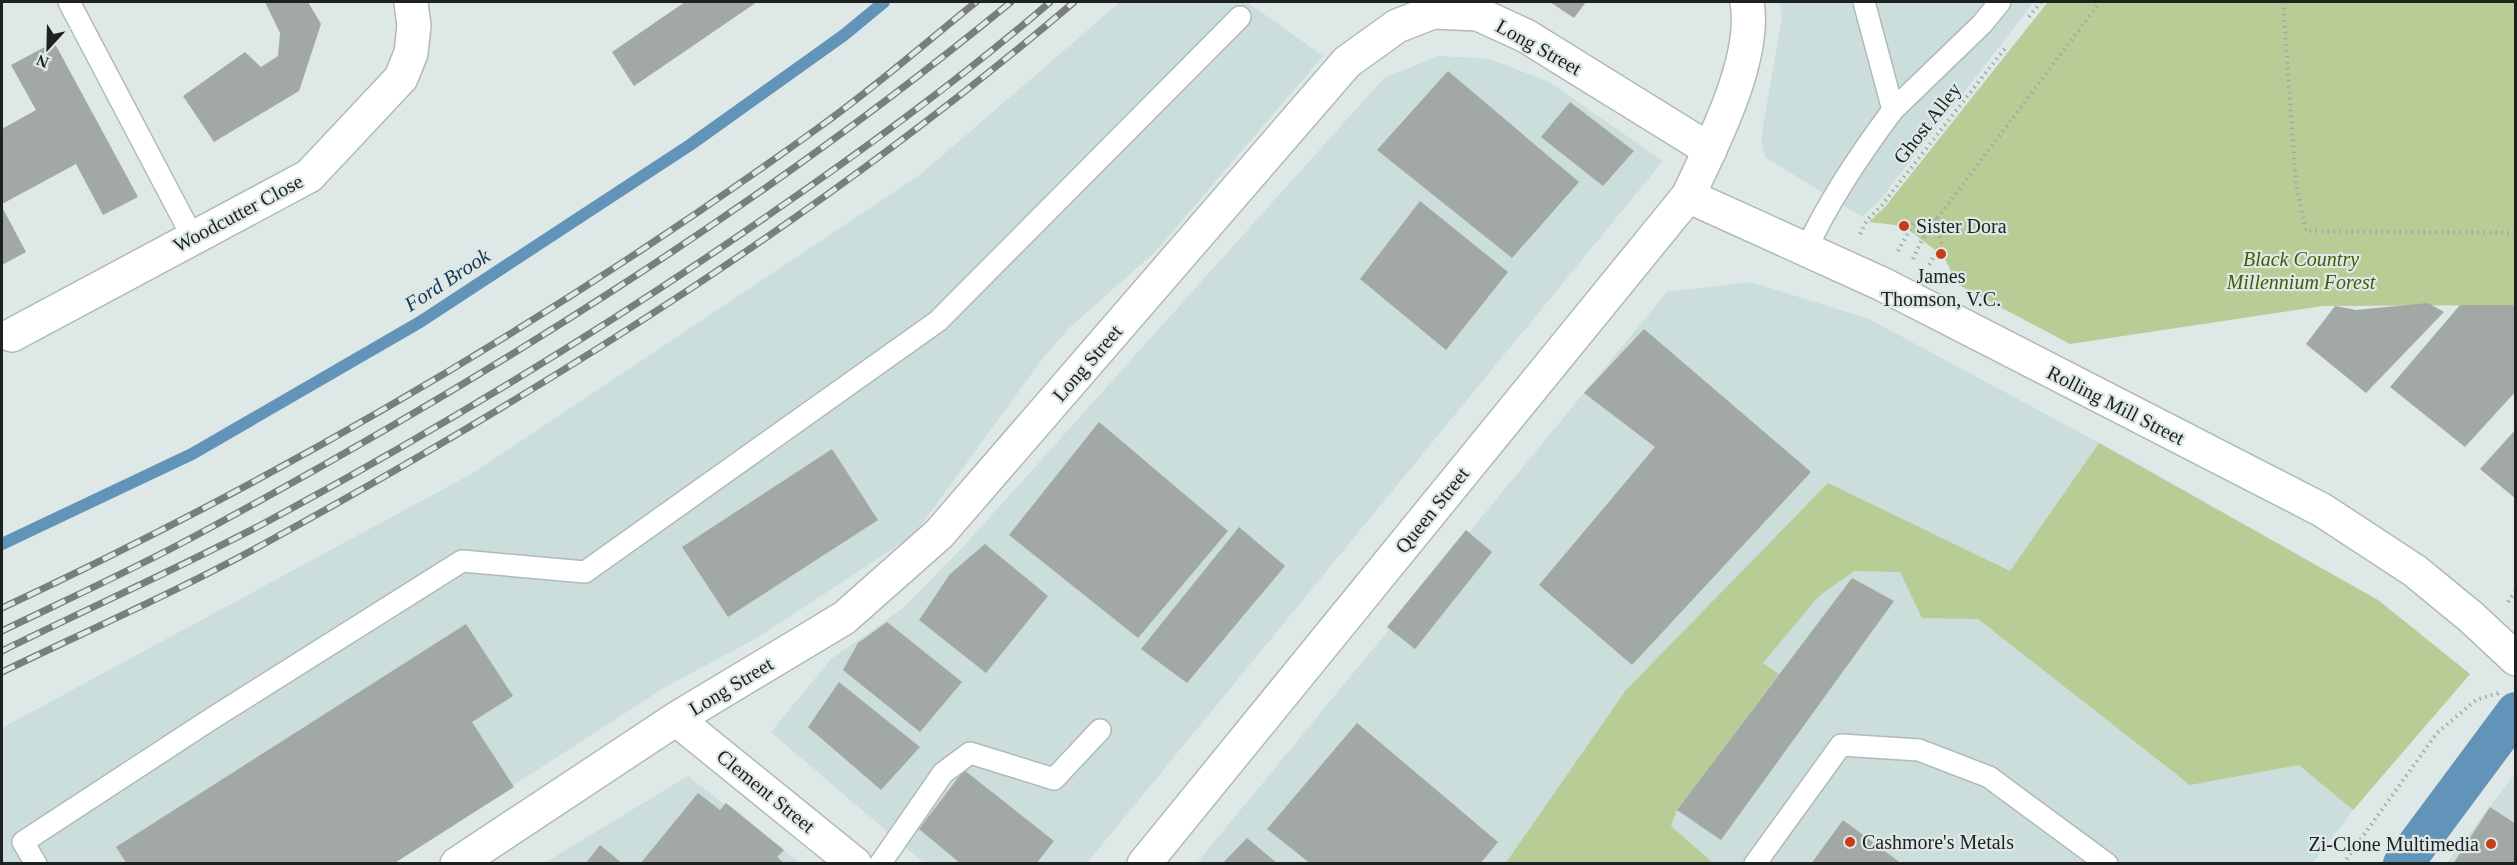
<svg xmlns="http://www.w3.org/2000/svg" width="2517" height="865" viewBox="0 0 2517 865" font-family="'Times New Roman',serif">
	<style>
		.built { fill: #cbdedb }
		.green { fill: #b8cc95 }
		.lines { fill: none; stroke-linecap: round; stroke-linejoin: round }
		.stream { stroke: #6293b9; stroke-width: 12 }
		.canal { stroke: #6293b9; stroke-width: 40 }
		.building { fill: #a2a8a3 }
		.lane-casing { stroke: #b0bab8; stroke-width: 24 }
		.street-casing { stroke: #b0bab8; stroke-width: 36 }
		.secondary-casing { stroke: #b0bab8; stroke-width: 36 }
		.path { stroke: #a1a9a8; stroke-width: 4; stroke-dasharray: 1.5 4.5; stroke-linecap: butt }
		.lane { stroke: #fff; stroke-width: 21 }
		.street { stroke: #fff; stroke-width: 33 }
		.secondary { stroke: #fff; stroke-width: 33 }
		.rail-casing { stroke: #787e7d; stroke-width: 7 }
		.rail { stroke: #dee8e6; stroke-width: 4.5; stroke-dasharray: 14; stroke-linecap: butt }
		.poi-dot { fill: #c53c15; stroke: #dee8e6; stroke-width: 2 }
		.labels { text-anchor: middle; stroke-width: 4.5; stroke-linejoin: round; paint-order: stroke }
		.street-label { font-size: 20px; fill: #1e2121; stroke: #dee8e6 }
		.poi-label { font-size: 20px; fill: #1e2121; stroke: #dee8e6; text-anchor: start }
		.park-label { font-size: 20px; font-style: italic; fill: #455b02; stroke: #dee8e6 }
		.water-label { font-size: 21px; font-style: italic; fill: #123954; stroke: #dee8e6 }
	</style>
	<rect width="100%" height="100%" fill="#dee8e6"/>
	<!-- built -->
	<path class="built" d="M1120 2H1247L1323 56 1155 252 1068 329 1043 358 914 535 757 638 667 686 393 863 2 864V728L473 473 921 174Z
		M1779 2H2034L1879 201 1862 217 1765 157 1761 138 1782 16Z
		M1439 56 1490 59 1549 82 1663 161 1087 863H924L771 732 831 659 902 609 963 547 1384 78Z
		M1751 282 1869 319 2131 460 2378 600 2470 674 2353 810 2313 863 1196 864 1667 292Z
		M2515 773V863L2446 864 2515 774Z
		M688 776 800 863 543 864Z"/>
	<!-- green -->
	<path class="green" d="M2048 2H2515V305L2323 306 2070 344 1957 284 1944 257 1904 226 1869 222 1885 207Z
		M2099 443 2378 600 2470 674 2353 810 2299 765 2190 785 1978 619 1922 618 1900 572 1854 571 1819 596 1763 663 1779 674 1677 810 1671 826 1713 863 1505 864 1626 690 1828 483 2010 571Z"/>
	<g class="lines">
		<!-- stream -->
		<path class="stream" d="M2 544 192 454 420 322 690 145 844 35 884 2"/>
		<!-- canal -->
		<path class="canal" d="M2403 864 2516 712"/>
	</g>
	<!-- building -->
	<path class="building" d="M265 2H308L321 24 299 91 214 142 183 96 245 52 261 67 278 56 280 33Z
		M685 2H757L634 86 612 52Z
		M1550 2H1586L1574 18Z
		M54 42 138 197 103 215 76 164 2 204V129L36 110 11 65Z
		M1448 71 1579 182 1512 258 1377 150Z
		M1570 102 1634 151 1603 186 1541 137Z
		M1420 201 1508 272 1446 350 1360 279Z
		M2 207 26 252 2 265Z
		M2428 303 2444 312 2366 393 2306 344 2335 306 2356 310Z
		M2460 305H2516V391L2465 447 2390 387Z
		M1644 329 1811 472 1632 665 1539 585 1655 447 1584 393Z
		M1099 422 1228 531 1138 638 1009 535Z
		M2516 429V499L2480 469Z
		M832 449 878 520 728 617 682 547Z
		M1239 527 1285 566 1187 683 1141 649Z
		M1466 530 1492 552 1415 649 1387 627Z
		M985 544 1048 596 986 673 919 620 950 574Z
		M1852 578 1894 601 1721 840 1677 810Z
		M887 622 962 682 920 732 843 670 858 643Z
		M466 624 513 696 472 722 514 787 393 864H127L116 847Z
		M839 682 920 747 881 790 808 727Z
		M1357 723 1498 842 1480 864H1311L1267 829Z
		M964 770 1054 841 1036 864H961L919 829Z
		M698 793 720 810 726 803 784 850 777 857 785 864H640Z
		M2490 807 2516 824V864H2453Z
		M1843 820 1902 864H1811Z
		M1247 838 1278 864H1222Z
		M600 845 623 864H585Z"/>
	<g class="lines">
		<!-- lane casing -->
		<g class="lane-casing">
			<path id="lane" d="M69 2 193 238
				M1893 110 1982 24 2000 2
				M1806 250C1829 200 1860 154 1893 110L1864 2
				M36 864 23 842 208 721 462 561 585 572 938 321 1240 17
				M880 864 943 773 970 753 1054 779 1100 730
				M1755 864 1841 745 1919 750 1989 777 2107 864"/>
		</g>
		<!-- street casing -->
		<g class="street-casing">
			<path id="street" d="M12 335 309 176 401 78 411 53 414 26 411 2
				M676 719 855 864
				M457 864 676 719 844 618 939 534 1347 62 1397 26 1433 12 1478 14 1526 36 1710 150"/>
		</g>
		<!-- secondary casing -->
		<g class="secondary-casing">
			<path id="secondary" d="M1688 196 1882 284 2322 510 2415 571 2471 617 2516 659
				M1144 864 1688 196C1712 145 1757 59 1747 2"/>
		</g>
		<!-- path -->
		<path class="path" d="M2283 2 2296 184 2306 231 2516 233
			M2029 17 2041 2
			M1860 234 1867 220 1882 205 2006 47
			M1898 251 1914 222 1936 220 1941 243 1928 267
			M1913 259 1922 240 1936 220 2100 2
			M2508 602 2516 590
			M2343 864 2437 733 2476 700 2498 693 2501 690"/>
		<!-- lane -->
		<use href="#lane" class="lane"/>
		<!-- street -->
		<use href="#street" class="street"/>
		<!-- secondary -->
		<use href="#secondary" class="secondary"/>
		<!-- rail casing -->
		<g class="rail-casing">
			<path id="rail" d="M2 608C287 475 562 313 818 128 873 89 924 44 976 2
				M2 631C66 600 132 570 195 536 481 382 760 208 1011 2
				M2 651C87 609 175 570 259 526 436 431 608 327 773 212 869 146 962 78 1050 2
				M2 672C91 629 183 589 271 540 553 385 828 212 1074 2"/>
		</g>
		<!-- rail -->
		<use href="#rail" class="rail"/>
	</g>
	<!-- markers -->
	<g class="poi-dot">
		<circle cx="1904" cy="226" r="6"/>
		<circle cx="1941" cy="254" r="6"/>
		<circle cx="1850" cy="842" r="6"/>
		<circle cx="2491" cy="844" r="6"/>
	</g>
	<g class="labels">
		<!-- street labels -->
		<g class="street-label">
			<text transform="translate(1539 47) rotate(29)" y="7">Long Street</text>
			<text transform="translate(1927 123) rotate(-52)" y="7">Ghost Alley</text>
			<text transform="translate(238 213) rotate(-28)" y="7">Woodcutter Close</text>
			<text transform="translate(1087 363) rotate(-49)" y="7">Long Street</text>
			<text transform="translate(2116 405) rotate(27)" y="7">Rolling Mill Street</text>
			<text transform="translate(1432 510) rotate(-51)" y="7">Queen Street</text>
			<text transform="translate(731 686) rotate(-31)" y="7">Long Street</text>
			<text transform="translate(766 791) rotate(39)" y="7">Clement Street</text>
		</g>
		<!-- poi labels -->
		<g class="poi-label">
			<text x="1916" y="233">Sister Dora</text>
			<text x="1941" y="283" text-anchor="middle">James<tspan x="1941" dy="23">Thomson, V.C.</tspan></text>
			<text x="1862" y="849">Cashmore's Metals</text>
			<text x="2479" y="851" text-anchor="end">Zi-Clone Multimedia</text>
		</g>
		<!-- park labels -->
		<g class="park-label">
			<text x="2301" y="266">Black Country<tspan x="2301" dy="23">Millennium Forest</tspan></text>
		</g>
		<!-- water labels -->
		<g class="water-label">
			<text transform="translate(447 280) rotate(-33)" y="7">Ford Brook</text>
		</g>
	</g>
	<!-- border -->
	<rect width="2517" height="865" fill="none" stroke="#1e2121" stroke-width="6"/>
	<!-- north arrow -->
	<g transform="translate(48 48) rotate(202)" stroke="#dee8e6" stroke-width="4.5" paint-order="stroke">
	<path d="M0-4.5L10 22L0 15L-10 22Z" fill="#1e2121"/>
	<text y="-9" font-size="16" font-weight="bold" text-anchor="middle" fill="#1e2121">N</text>
	</g>
</svg>
